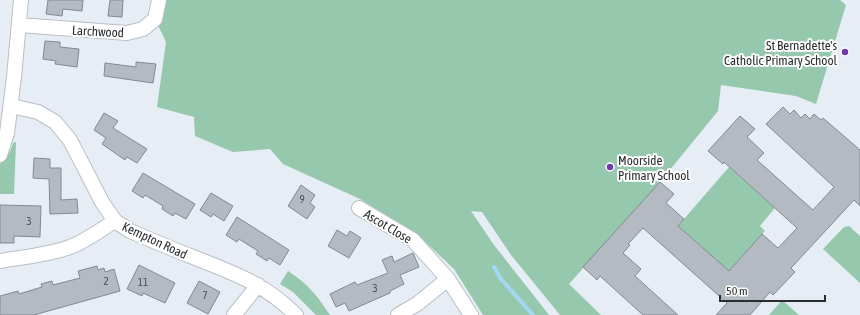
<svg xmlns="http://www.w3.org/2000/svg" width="860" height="315" viewBox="0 0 860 315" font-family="'Asap Condensed',sans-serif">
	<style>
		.green { fill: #95c8ad }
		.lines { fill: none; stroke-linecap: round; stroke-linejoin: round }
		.stream { stroke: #a4d7f4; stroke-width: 4 }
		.building { fill: #b4bac2; stroke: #838990 }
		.minor-casing { stroke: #b9bfc6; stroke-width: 16 }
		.minor { stroke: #fff; stroke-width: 14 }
		.poi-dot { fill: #7438ae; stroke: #fff; stroke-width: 1.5 }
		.labels { text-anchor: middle; stroke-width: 4; stroke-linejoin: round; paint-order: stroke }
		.number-label { font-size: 11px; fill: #4d5054 }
		.street-label { font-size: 13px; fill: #2b2d30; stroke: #fff }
		.poi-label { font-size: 13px; fill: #2b2d30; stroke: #fff; text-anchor: end }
	</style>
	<rect width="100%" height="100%" fill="#e7edf5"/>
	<!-- green -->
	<path class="green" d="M158 0H840L846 5 816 104 796 96 721 85 718 111 660 182 569 284 601 315H560L511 255 482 212 471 211 494 245 549 315H483L454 269 417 234 360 199 283 164 270 149 233 152 195 136 194 117 157 107 166 42 154 17Z
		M16 142 14 194H0V164L10 152 13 143Z
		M729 167 775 208 760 226 765 231 729 271 678 226Z
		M849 226 860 236V283L823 249 844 227Z
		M288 271C309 285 316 294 330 315H316L293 292 280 284Z
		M782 300 799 315H769Z"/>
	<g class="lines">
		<!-- stream -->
		<path class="stream" d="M494 267 501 279 533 315"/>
	</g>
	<!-- building -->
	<path class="building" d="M48 0H83L82 11 63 9 62 16 46 14Z
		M110 0H123L122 17 108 16Z
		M45 41 60 42V47L79 49 77 67 55 64 56 61 43 59Z
		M136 62 156 64 153 83 104 76 105 63 136 67Z
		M783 107 790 114 794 110 801 118 805 114 810 119 814 114 821 120 823 118 860 150V206L854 200 791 268 795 272 773 295 770 292 750 315H716L727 303 643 228 628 244 630 245 623 253 641 269 635 276 678 315H643L600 276 597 280 583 267 660 182 674 194 666 203 684 219 678 226 729 271 762 234 778 248 797 228 724 162 723 164 708 151 740 116 755 129 747 137 764 153 757 160 813 210 834 187 766 124Z
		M104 113 118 121 113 128 147 149 137 163 127 157 125 160 102 144 106 138 94 130Z
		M34 158 50 159V168H61V200L77 199 78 213 50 214 49 179 33 178Z
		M143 173 195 204 186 219 175 213 173 216 162 209 163 206 145 195 143 198 132 191Z
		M301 185 315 195 310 203 315 207 307 219 288 206Z
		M211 193 233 206 224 221 213 214 211 217 200 210Z
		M0 205 41 206 40 237 14 236V243H0Z
		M237 217 289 250 280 265 269 258 267 261 256 254 258 251 239 239 237 242 226 235Z
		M337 230 347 236 350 231 361 238 349 258 328 246Z
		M413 253 419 267 400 275 404 284 390 291V293L349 311 345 303 336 307 330 294 355 282 357 285 388 273 382 260 392 256 394 262Z
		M139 265 175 283 165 303 143 293 142 296 127 289Z
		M97 266 98 270 104 268 105 272 114 269 120 291 34 315H0V296L18 291 19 294 42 287 41 284 52 281 53 285 80 278 78 271Z
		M199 281 220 292 208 314 187 303Z"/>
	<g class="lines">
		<!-- minor casing -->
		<g class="minor-casing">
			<path id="minor" d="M19 25 127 33 143 29 155 19 159 0
				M11 106 38 112 55 122 70 140 102 202 115 221 130 231C151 240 172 249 193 257 233 273 264 283 296 315
				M0 155 7 133 14 77 21 0
				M359 208 413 240 448 279 471 315
				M0 261C23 257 48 255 70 247 86 241 100 230 115 221
				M234 315 258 285
				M398 315 417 304 448 279"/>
		</g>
		<!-- minor -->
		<use href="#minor" class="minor"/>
	</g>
	<!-- markers -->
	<g class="poi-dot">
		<circle cx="845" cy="52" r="4"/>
		<circle cx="610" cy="167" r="4"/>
	</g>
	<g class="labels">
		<!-- number labels -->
		<g class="number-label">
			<text x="302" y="203">9</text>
			<text x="29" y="225">3</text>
			<text x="106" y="285">2</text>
			<text x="143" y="286">11</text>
			<text x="375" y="292">3</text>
			<text x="205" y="299">7</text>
		</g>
		<!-- street labels -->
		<g class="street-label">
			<text transform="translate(98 31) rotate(3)" y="5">Larchwood</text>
			<text transform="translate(388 226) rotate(31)" y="5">Ascot Close</text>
			<text transform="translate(155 240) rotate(25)" y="5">Kempton Road</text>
		</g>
		<!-- poi labels -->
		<g class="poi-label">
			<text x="837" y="50">St Bernadette's<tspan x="837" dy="15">Catholic Primary School</tspan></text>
			<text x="618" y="165" text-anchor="start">Moorside<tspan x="618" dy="15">Primary School</tspan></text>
		</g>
	</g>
	<!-- scale -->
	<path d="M720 295v6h105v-6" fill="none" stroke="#2b2d30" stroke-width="2"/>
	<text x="726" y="295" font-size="12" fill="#2b2d30" stroke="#ffffff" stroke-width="3" paint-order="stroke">50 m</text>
</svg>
